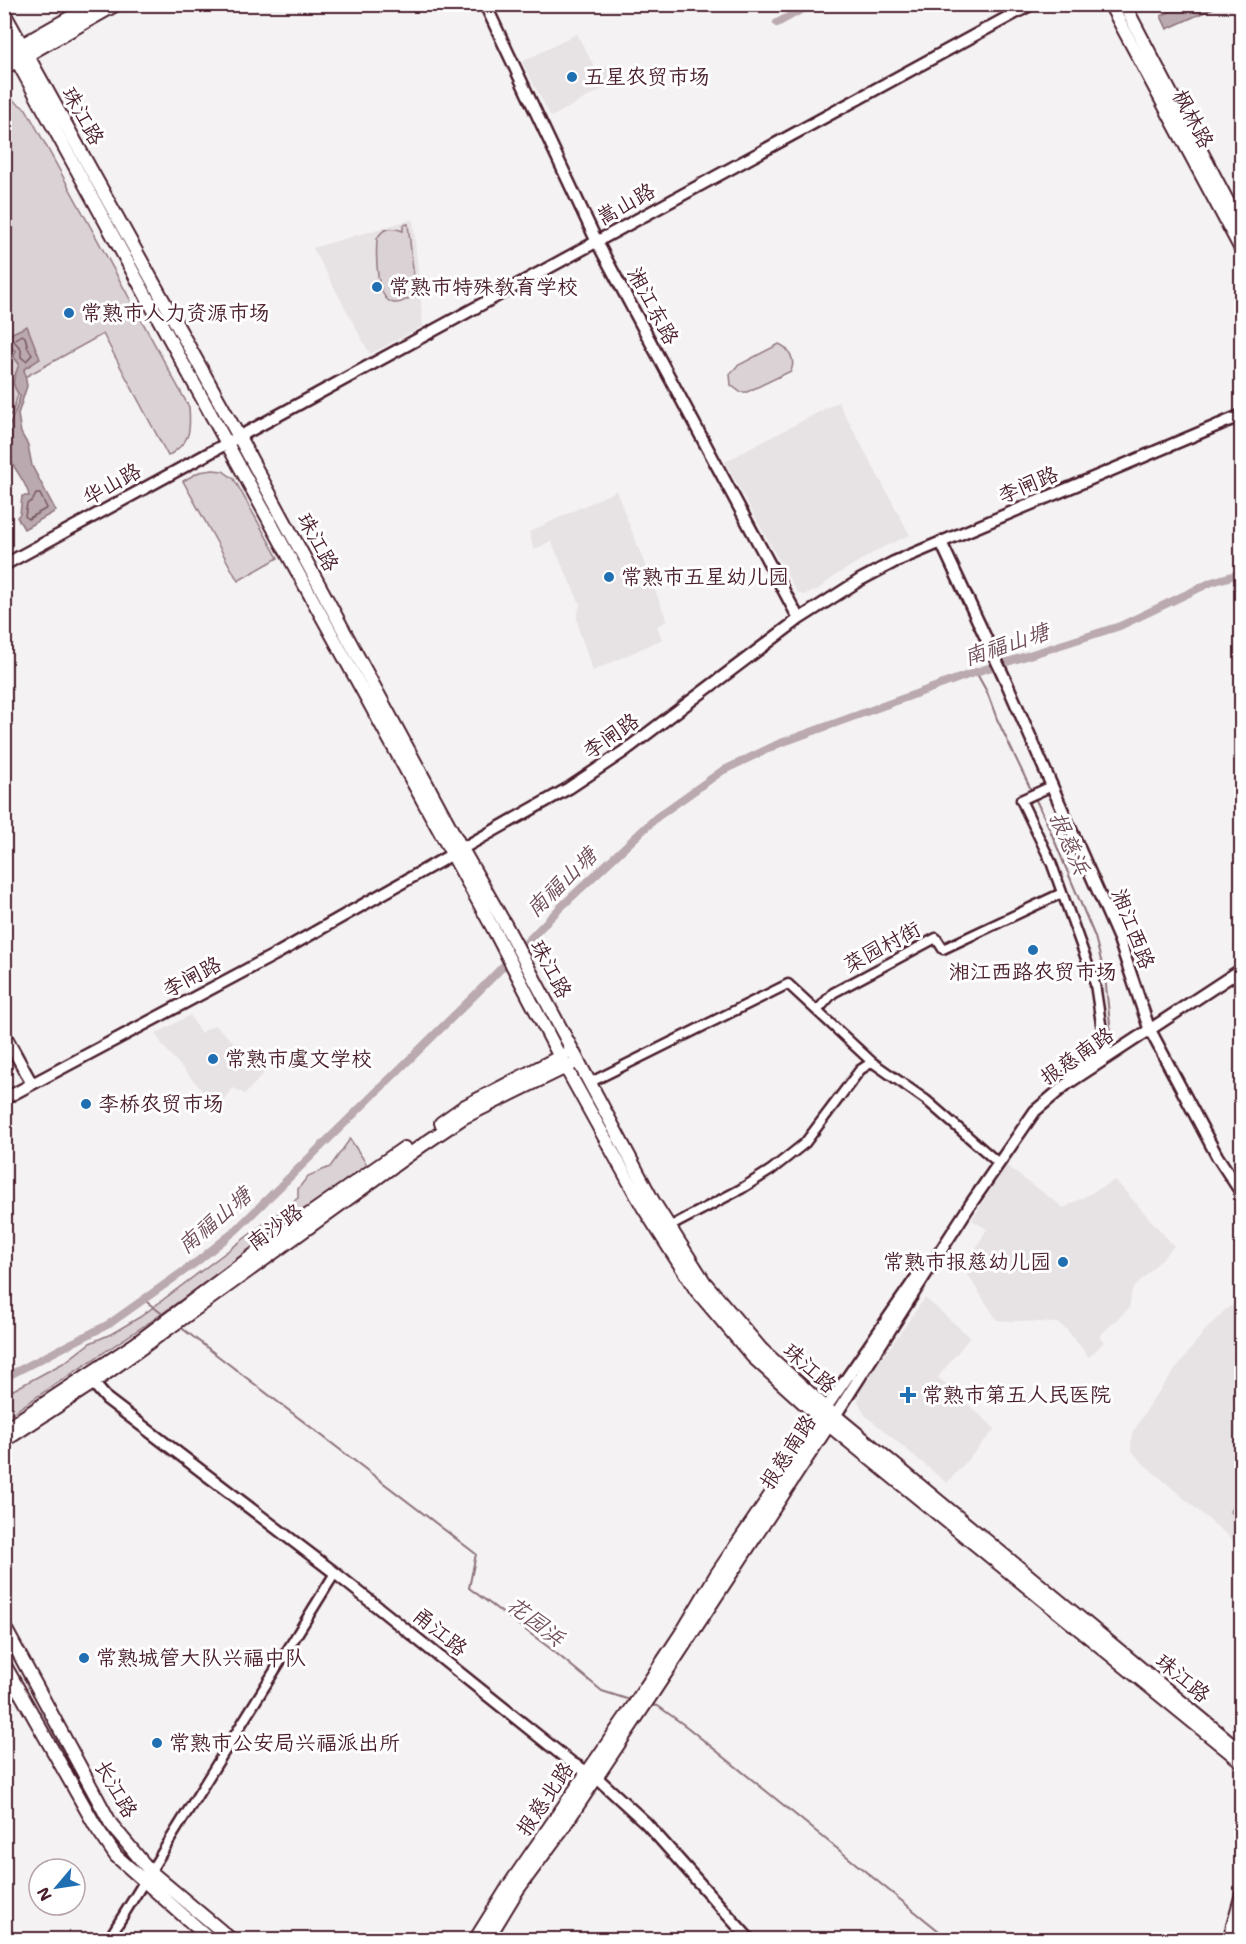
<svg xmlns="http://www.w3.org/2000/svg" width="1246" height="1944" viewBox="0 0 1246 1944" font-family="'Shantell Sans','LXGW WenKai TC',sans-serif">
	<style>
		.built { fill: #e7e2e3 }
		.green { fill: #dbd2d5; stroke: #927880; stroke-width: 1.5 }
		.water { fill: #baa9ae; stroke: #8d727a; stroke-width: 1.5 }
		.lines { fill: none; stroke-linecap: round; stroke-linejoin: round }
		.shore { stroke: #77565f; stroke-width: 1.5 }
		.stream { stroke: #8d727a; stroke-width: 2 }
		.canal { stroke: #baa9ae; stroke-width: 8 }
		.minor-casing { stroke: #4a1f2b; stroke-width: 13 }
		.tertiary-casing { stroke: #4a1f2b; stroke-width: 15 }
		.secondary-casing { stroke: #4a1f2b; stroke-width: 16 }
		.primary-casing { stroke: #4a1f2b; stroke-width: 16 }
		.minor { stroke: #fff; stroke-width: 8 }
		.tertiary { stroke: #fff; stroke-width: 10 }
		.secondary { stroke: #fff; stroke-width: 12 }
		.primary { stroke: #fff; stroke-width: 12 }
		.poi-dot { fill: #1f6fb2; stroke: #fff; stroke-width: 2 }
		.labels { text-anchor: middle; stroke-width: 6; stroke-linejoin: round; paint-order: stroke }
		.poi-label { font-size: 21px; fill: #4a1f2b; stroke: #fff; text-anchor: start }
		.street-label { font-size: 21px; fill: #4a1f2b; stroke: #fff }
		.water-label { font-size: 22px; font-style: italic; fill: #714f59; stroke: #fff }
	</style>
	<rect width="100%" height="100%" fill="#f4f2f2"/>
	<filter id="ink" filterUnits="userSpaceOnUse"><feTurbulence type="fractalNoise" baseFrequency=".0167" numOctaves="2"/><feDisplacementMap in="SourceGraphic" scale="12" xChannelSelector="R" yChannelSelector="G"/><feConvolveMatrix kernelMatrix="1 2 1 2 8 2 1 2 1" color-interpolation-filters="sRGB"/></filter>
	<g filter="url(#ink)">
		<!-- built -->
		<path class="built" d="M577 34 597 72 609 66 617 81 551 117 522 62Z
			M413 219 423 326 370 354 313 248Z
			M838 402 910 535 883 547 836 575 817 590 803 595 797 592 790 580 725 462Z
			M616 491 667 621 657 626 662 639 593 671 579 630 577 617 580 604 551 541 534 550 529 532Z
			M190 1015 200 1033 215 1025 265 1072 245 1094 233 1088 217 1107 163 1046 156 1034Z
			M1005 1165 1064 1208 1115 1180 1174 1246 1132 1290 1129 1308 1099 1336 1104 1342 1089 1357 1067 1330 1058 1323 997 1320 964 1269 987 1229 972 1220Z
			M925 1298 970 1337 938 1377 995 1429 947 1483 865 1415 858 1401 861 1388Z
			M1241 1300V1547L1143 1463 1131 1450 1132 1434 1154 1398 1203 1333 1225 1310Z"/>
		<!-- green -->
		<path class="green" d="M8 97 26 109 189 407C191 433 190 442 168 456L103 334 23 378 12 414 5 418 4 98Z
			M408 224 416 296C408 297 402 304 394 303 375 300 376 254 377 239 382 228 392 226 403 231V225Z
			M779 344C789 348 796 360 791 371L747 392H740L731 385 730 374 737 366Z
			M213 470 223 471 234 479 278 558 238 581 183 481 199 472Z
			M350 1139 368 1166 150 1322 5 1418 4 1395 65 1362 90 1343 111 1334 140 1317 298 1198V1189L308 1176 330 1167Z
			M1241 1497V1521L1230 1511Z"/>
		<!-- water -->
		<path class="water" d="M1183 5V4L1220 5 1167 29 1161 16Z
			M27 326 40 359 24 369 27 386 18 414 21 433 28 445 32 466 56 511 24 529 17 517 20 514 22 496H29C27 481 12 469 8 453 2 434 16 414 20 396 9 381 14 380 19 364L14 357 16 351 6 346 4 337Z"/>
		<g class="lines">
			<!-- shore -->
			<path class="shore" d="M22 335 25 337 28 348 32 355 26 361 21 357V349L14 341 15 339Z
				M36 494H40L47 508 28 519 25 516 27 504 33 500Z"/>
			<!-- stream -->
			<path class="stream" d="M4 426 10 423
				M976 672 987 692 997 719 1047 823 1095 937 1105 976 1111 1034
				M143 1299 165 1316
				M179 1326 476 1554 469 1588 551 1649 602 1691 630 1700
				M650 1705 658 1706 687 1727 950 1940"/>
			<!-- canal -->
			<path class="canal" d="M777 23 812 4
				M4 1378 109 1324 198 1261 236 1230 478 992 561 907 657 817 722 771 778 744 976 672 1120 626 1212 582 1242 573"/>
			<!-- minor casing -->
			<g class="minor-casing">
				<path id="minor" d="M1052 786 1021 800 1051 862 1095 984 1105 1050
					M817 1011 833 993 936 938 943 949 1062 893
					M589 1083 788 984 872 1062 926 1100 995 1160
					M669 1227 741 1189 771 1170 805 1143 860 1070 872 1062
					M108 1940 335 1573"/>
			</g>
			<!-- tertiary casing -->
			<g class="tertiary-casing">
				<path id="tertiary" d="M485 4 597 242 799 619
					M941 542 1005 679 1119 939 1149 1028 1217 1156 1242 1194
					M4 565 1032 4
					M4 1033 32 1084
					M1069 1074 1106 1050
					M4 1099 278 953 569 788 623 752 799 619 860 580 894 562 1242 415
					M89 1378 107 1399 335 1573 572 1763 596 1777 646 1823 750 1940
					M826 1408 918 1275
					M835 1416 970 1205 1035 1111 1067 1084 1242 969"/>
			</g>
			<!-- secondary casing -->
			<g class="secondary-casing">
				<path id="secondary" d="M4 13 239 437 462 849 506 926 653 1201 705 1283 761 1349 826 1408 1242 1752
					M4 37 495 932 560 1057 643 1207 696 1290 753 1357 819 1417 1242 1762
					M441 1123 465 1106 565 1054
					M4 1430 135 1344 291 1227 404 1148
					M4 1441 93 1383 424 1144 464 1117 572 1064
					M4 1626 111 1824 150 1871 232 1940
					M4 1664 96 1827 116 1856 211 1940
					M475 1940 510 1884 634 1705 684 1629 716 1575 780 1481 823 1412
					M487 1940 518 1889 560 1832 654 1691 833 1418"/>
			</g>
			<!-- primary casing -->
			<g class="primary-casing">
				<path id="primary" d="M1110 4 1242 251
					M1124 4 1242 229
					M4 55 94 4
					M4 68 117 4
					M1229 1940 1242 1894
					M1240 1940 1242 1933"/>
			</g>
			<!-- minor -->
			<use href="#minor" class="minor"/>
			<!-- tertiary -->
			<use href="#tertiary" class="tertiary"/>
			<!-- secondary -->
			<use href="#secondary" class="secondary"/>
			<!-- primary -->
			<use href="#primary" class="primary"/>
		</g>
	</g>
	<!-- markers -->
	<g class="poi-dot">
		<circle cx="572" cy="77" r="6"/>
		<circle cx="377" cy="287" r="6"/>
		<circle cx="69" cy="313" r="6"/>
		<circle cx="609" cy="577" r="6"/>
		<circle cx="1033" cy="950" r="6"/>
		<circle cx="213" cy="1059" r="6"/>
		<circle cx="86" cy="1104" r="6"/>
		<circle cx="1063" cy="1262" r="6"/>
		<path d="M905 1386h6v6h6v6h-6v6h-6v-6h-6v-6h6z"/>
		<circle cx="84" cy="1658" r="6"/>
		<circle cx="157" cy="1743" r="6"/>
	</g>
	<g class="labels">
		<!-- poi labels -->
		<g class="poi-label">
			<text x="584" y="84">五星农贸市场</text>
			<text x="389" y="294">常熟市特殊教育学校</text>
			<text x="81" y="320">常熟市人力资源市场</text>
			<text x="621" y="584">常熟市五星幼儿园</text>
			<text x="1033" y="979" text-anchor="middle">湘江西路农贸市场</text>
			<text x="225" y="1066">常熟市虞文学校</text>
			<text x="98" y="1111">李桥农贸市场</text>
			<text x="1051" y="1269" text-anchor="end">常熟市报慈幼儿园</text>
			<text x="922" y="1402">常熟市第五人民医院</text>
			<text x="96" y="1665">常熟城管大队兴福中队</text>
			<text x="169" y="1750">常熟市公安局兴福派出所</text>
		</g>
		<!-- street labels -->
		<g class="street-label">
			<text transform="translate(83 116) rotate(61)" y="7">珠江路</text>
			<text transform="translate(1193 119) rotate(62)" y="7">枫林路</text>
			<text transform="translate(626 204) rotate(-29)" y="7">嵩山路</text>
			<text transform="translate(653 306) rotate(62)" y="7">湘江东路</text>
			<text transform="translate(112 484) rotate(-29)" y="7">华山路</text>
			<text transform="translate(1028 485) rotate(-23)" y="7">李闸路</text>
			<text transform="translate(318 542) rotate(62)" y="7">珠江路</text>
			<text transform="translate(611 736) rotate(-35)" y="7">李闸路</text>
			<text transform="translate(1133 929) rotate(69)" y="7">湘江西路</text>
			<text transform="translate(882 947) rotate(-28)" y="7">菜园村街</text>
			<text transform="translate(551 969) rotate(62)" y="7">珠江路</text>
			<text transform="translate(192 977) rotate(-28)" y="7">李闸路</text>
			<text transform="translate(1077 1056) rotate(-35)" y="7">报慈南路</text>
			<text transform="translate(275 1227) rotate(-36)" y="7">南沙路</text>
			<text transform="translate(810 1368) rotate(42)" y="7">珠江路</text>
			<text transform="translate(788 1452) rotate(-57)" y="7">报慈南路</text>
			<text transform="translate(440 1632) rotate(39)" y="7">甬江路</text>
			<text transform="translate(1183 1678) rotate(40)" y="7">珠江路</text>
			<text transform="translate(116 1789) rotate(60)" y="7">长江路</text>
			<text transform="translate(545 1799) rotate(-56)" y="7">报慈北路</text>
		</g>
		<!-- water labels -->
		<g class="water-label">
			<text transform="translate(1006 644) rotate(-18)" y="8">南福山塘</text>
			<text transform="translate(1070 843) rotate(66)" y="8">报慈浜</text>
			<text transform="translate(561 882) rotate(-44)" y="8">南福山塘</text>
			<text transform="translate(214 1220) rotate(-40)" y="8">南福山塘</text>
			<text transform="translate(536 1621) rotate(38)" y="8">花园浜</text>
		</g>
	</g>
	<!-- margin -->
	<rect width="1246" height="1944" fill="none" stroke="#fff" stroke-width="24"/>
	<rect x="12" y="12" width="1222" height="1920" fill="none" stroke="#4a1f2b" stroke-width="2" filter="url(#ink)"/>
	<!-- north arrow -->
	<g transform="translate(57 1887) rotate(241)"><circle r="28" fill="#ffffff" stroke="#b7a5aa" stroke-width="1.5"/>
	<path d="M0-4.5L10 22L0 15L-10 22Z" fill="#1f6fb2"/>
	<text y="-9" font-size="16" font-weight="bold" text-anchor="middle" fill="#4a1f2b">N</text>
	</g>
</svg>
